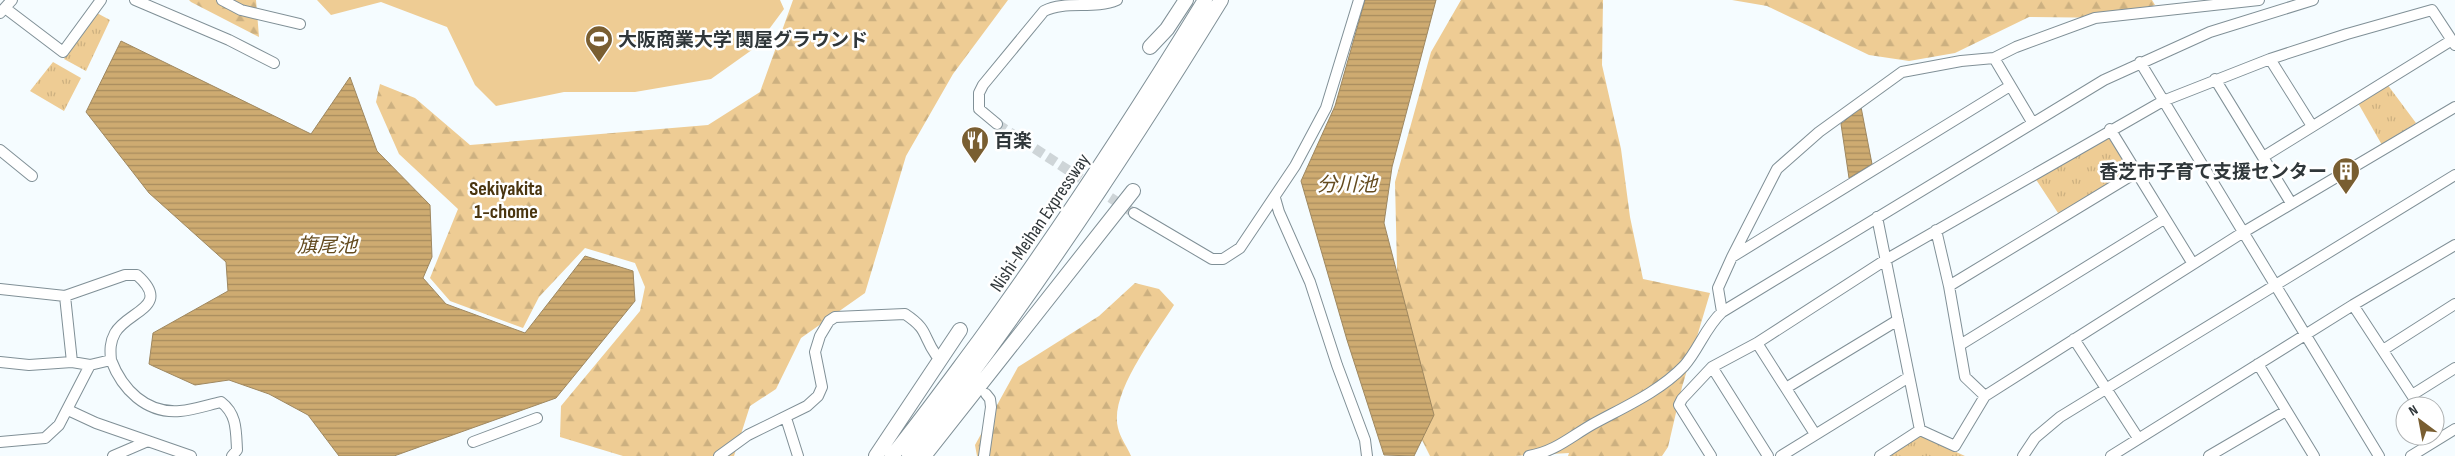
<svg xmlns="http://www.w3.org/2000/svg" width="2455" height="456" viewBox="0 0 2455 456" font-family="'Sofia Sans Condensed','Noto Sans JP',sans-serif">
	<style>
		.green { fill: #eecc94 }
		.forest { fill: url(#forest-firs) }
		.park { fill: url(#park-tufts) }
		.water { fill: url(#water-rules); stroke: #9f8860 }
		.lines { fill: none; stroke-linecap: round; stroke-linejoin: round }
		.minor-tunnel { stroke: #ced5d8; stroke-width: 10; stroke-dasharray: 10 5; stroke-linecap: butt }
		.minor-casing { stroke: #809097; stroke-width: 12 }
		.highway-casing { stroke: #809097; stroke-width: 16 }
		.minor { stroke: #fff; stroke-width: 10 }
		.highway { stroke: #fff; stroke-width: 14 }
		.labels { text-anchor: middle; stroke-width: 5; stroke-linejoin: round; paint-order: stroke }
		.poi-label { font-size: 19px; font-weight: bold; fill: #30373a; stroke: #fff; text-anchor: start }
		.street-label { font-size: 19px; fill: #30373a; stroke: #fff }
		.water-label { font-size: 20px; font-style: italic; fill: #644b1f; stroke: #fff }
		.neighbourhood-label { font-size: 20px; font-weight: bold; fill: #4a350f; stroke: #fff }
	</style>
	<defs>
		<pattern id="forest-firs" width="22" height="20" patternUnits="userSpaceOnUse" patternTransform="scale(1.25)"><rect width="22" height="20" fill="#eecc94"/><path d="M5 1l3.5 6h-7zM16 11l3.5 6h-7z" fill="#ccb080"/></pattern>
		<pattern id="park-tufts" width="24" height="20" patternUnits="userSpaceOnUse" patternTransform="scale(1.25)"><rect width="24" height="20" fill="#eecc94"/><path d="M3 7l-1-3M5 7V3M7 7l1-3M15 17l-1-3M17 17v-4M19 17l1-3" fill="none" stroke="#ccb080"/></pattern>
		<pattern id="water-rules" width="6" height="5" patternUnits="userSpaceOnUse" patternTransform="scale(1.25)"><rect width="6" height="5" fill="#ceab71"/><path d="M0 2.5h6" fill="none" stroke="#a88c5e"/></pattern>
	</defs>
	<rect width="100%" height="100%" fill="#f5fcff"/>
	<!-- green -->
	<path class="green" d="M317 0H780L784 9 756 47 711 79 635 92H564L496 106 475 85 447 27 381 2 331 15Z"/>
	<!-- forest -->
	<path class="forest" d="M189 0H256L259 37 191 2Z
		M793 0H1008L953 74 906 156 865 293 801 338 776 389 750 406 734 456H623L560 437 561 406 640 311 645 287 635 263 585 248 539 297 523 328 450 301 430 278 458 209 399 154 376 102 380 84 415 98 470 145 708 125 760 92Z
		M1461 0H1603L1602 65 1621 149 1630 217 1643 279 1710 293 1682 387 1668 447 1662 456H1568L1569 453 1514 456H1430L1419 434 1403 351 1397 268 1395 182 1431 52Z
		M1732 0H2152L2155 5 2117 18 2029 17 1955 53 1909 61 1869 55 1767 6Z
		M1135 283 1159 289 1174 305C1156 334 1109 393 1118 428 1120 437 1127 447 1131 456H977L975 445 1018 367 1099 316Z"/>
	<!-- park -->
	<path class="park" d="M95 12 110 20 86 71 64 59Z
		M53 62 81 78 64 111 30 91Z
		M2387 84 2416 123 2382 145 2358 103Z
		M2109 138 2130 170 2060 216 2035 178Z
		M1919 435 1965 456H1886Z"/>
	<!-- water -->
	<path class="water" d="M1365 0H1436L1392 167 1384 223 1434 415 1414 456 1384 455 1347 340 1301 181 1335 106Z
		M121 41 311 134 350 77 377 151 430 205 432 257 423 278 446 304 525 333 585 256 633 271 635 301 556 398 394 456H339L308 415 269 394 229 380 195 385 153 366 149 364 153 333 228 291 226 262 149 193 86 112Z
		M1861 107 1872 164 1849 178 1841 124Z"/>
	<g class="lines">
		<!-- minor-tunnel -->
		<path class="minor-tunnel" d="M997 124 1134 213"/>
		<!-- minor casing -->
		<g class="minor-casing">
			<path id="minor" d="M135 0 229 40 274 63
				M222 0 241 10 300 24
				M5 8 63 52 101 0
				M0 13 12 0
				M1994 58 2032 122
				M2270 59 2312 126
				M2140 62 2379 456
				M2215 79 2291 203
				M997 124 979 109V93L983 85 1044 11C1066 0 1094 10 1117 0
				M2110 129 2193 264
				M0 150 32 176
				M2263 157 2452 40
				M1275 198 1279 212 1310 282 1337 365 1365 440 1367 456
				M1134 213 1212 259H1223L1240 248 1295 166 1326 108 1359 0
				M1877 217 1920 430
				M1936 230 1949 286 1965 377 1985 396
				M1732 257 2010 86
				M1949 286 2137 172
				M0 289 65 296 72 362
				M65 296 125 275H137C173 307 127 311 115 333 110 342 110 350 111 360
				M2353 305 2419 406
				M1722 312 1718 288 1732 257 1777 169 1819 132 1902 72 1961 61 1994 58 2016 47 2095 18 2259 0
				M2074 339 2138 438
				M1757 343 1815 434
				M1960 345 2164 219
				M2383 350 2455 304
				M0 362 29 365 72 362 90 365 111 360C122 389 146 414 180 411 193 410 208 405 221 402 237 414 236 431 237 450L232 456
				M2258 364 2314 456
				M1712 367 1768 456
				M1786 388 1898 320
				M2412 395 2455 368
				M68 410 96 423 191 456
				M786 418 798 456
				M1920 430 1955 446 1985 396 2242 233 2455 107
				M0 442 45 438 59 425 90 365
				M473 442 537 418
				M113 456 148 441
				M719 456 748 435 807 406 818 396 822 387 815 352 820 336 829 321 835 317 905 314C929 330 922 335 936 355
				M984 456 991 407 990 399 986 394
				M1529 456C1556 451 1570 437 1593 424 1624 407 1659 392 1684 366 1699 349 1705 328 1722 312L2104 80 2210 32 2313 0
				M1711 456 1679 405 1682 399 1712 367 1757 343 1887 259 2163 101 2270 59 2347 34 2432 10 2455 45
				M1781 456 1909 377
				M1880 456 1920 430
				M2023 456 2035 438 2060 417 2455 175
				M2111 456 2353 305 2455 245
				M2209 456 2286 411
				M2411 456 2455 429"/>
		</g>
		<!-- highway casing -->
		<g class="highway-casing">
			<path id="highway" d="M1150 47 1167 29 1186 0
				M876 456 960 330
				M892 456C922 419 950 380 979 341 1059 231 1134 116 1205 0
				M909 456C1023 310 1124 158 1221 0
				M924 456 1133 191"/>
		</g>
		<!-- minor -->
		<use href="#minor" class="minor"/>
		<!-- highway -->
		<use href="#highway" class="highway"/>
	</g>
	<!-- icons -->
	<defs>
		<g id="stadium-pin" transform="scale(1.4375)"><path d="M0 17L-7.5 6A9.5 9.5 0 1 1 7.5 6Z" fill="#795e31" stroke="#fff"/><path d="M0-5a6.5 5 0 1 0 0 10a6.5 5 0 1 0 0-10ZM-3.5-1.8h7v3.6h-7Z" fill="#fff"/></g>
		<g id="restaurant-pin" transform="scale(1.4375)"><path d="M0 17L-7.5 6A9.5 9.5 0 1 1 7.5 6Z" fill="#795e31" stroke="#fff"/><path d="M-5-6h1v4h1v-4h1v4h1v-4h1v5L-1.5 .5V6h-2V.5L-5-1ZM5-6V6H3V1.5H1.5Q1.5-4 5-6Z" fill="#fff"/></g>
		<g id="building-pin" transform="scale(1.4375)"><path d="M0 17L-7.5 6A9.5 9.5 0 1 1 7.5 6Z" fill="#795e31" stroke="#fff"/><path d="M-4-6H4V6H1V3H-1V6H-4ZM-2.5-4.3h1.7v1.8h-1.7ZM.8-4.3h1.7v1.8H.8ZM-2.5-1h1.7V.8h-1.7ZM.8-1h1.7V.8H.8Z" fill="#fff"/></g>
	</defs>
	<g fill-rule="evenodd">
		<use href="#stadium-pin" x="599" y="39"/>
		<use href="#restaurant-pin" x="975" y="140"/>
		<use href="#building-pin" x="2346" y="171"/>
	</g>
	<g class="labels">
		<!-- poi labels -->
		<g class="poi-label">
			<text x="618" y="46">大阪商業大学 関屋グラウンド</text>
			<text x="994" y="147">百楽</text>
			<text x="2327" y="178" text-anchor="end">香芝市子育て支援センター</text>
		</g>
		<!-- street labels -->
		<g class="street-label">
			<text transform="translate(1039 222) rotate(-56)" y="7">Nishi-Meihan Expressway</text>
		</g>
		<!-- water labels -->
		<g class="water-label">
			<text x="1347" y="191">分川池</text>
			<text x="327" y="252">旗尾池</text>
		</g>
		<!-- neighbourhood labels -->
		<g class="neighbourhood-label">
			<text x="506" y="195">Sekiyakita<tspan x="506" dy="23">1-chome</tspan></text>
		</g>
	</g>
	<!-- north arrow -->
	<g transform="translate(2420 421) rotate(328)"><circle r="24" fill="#ffffff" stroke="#acafb0"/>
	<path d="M0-4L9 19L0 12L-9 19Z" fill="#795e31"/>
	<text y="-8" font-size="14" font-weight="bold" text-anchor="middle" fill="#30373a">N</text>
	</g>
</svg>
